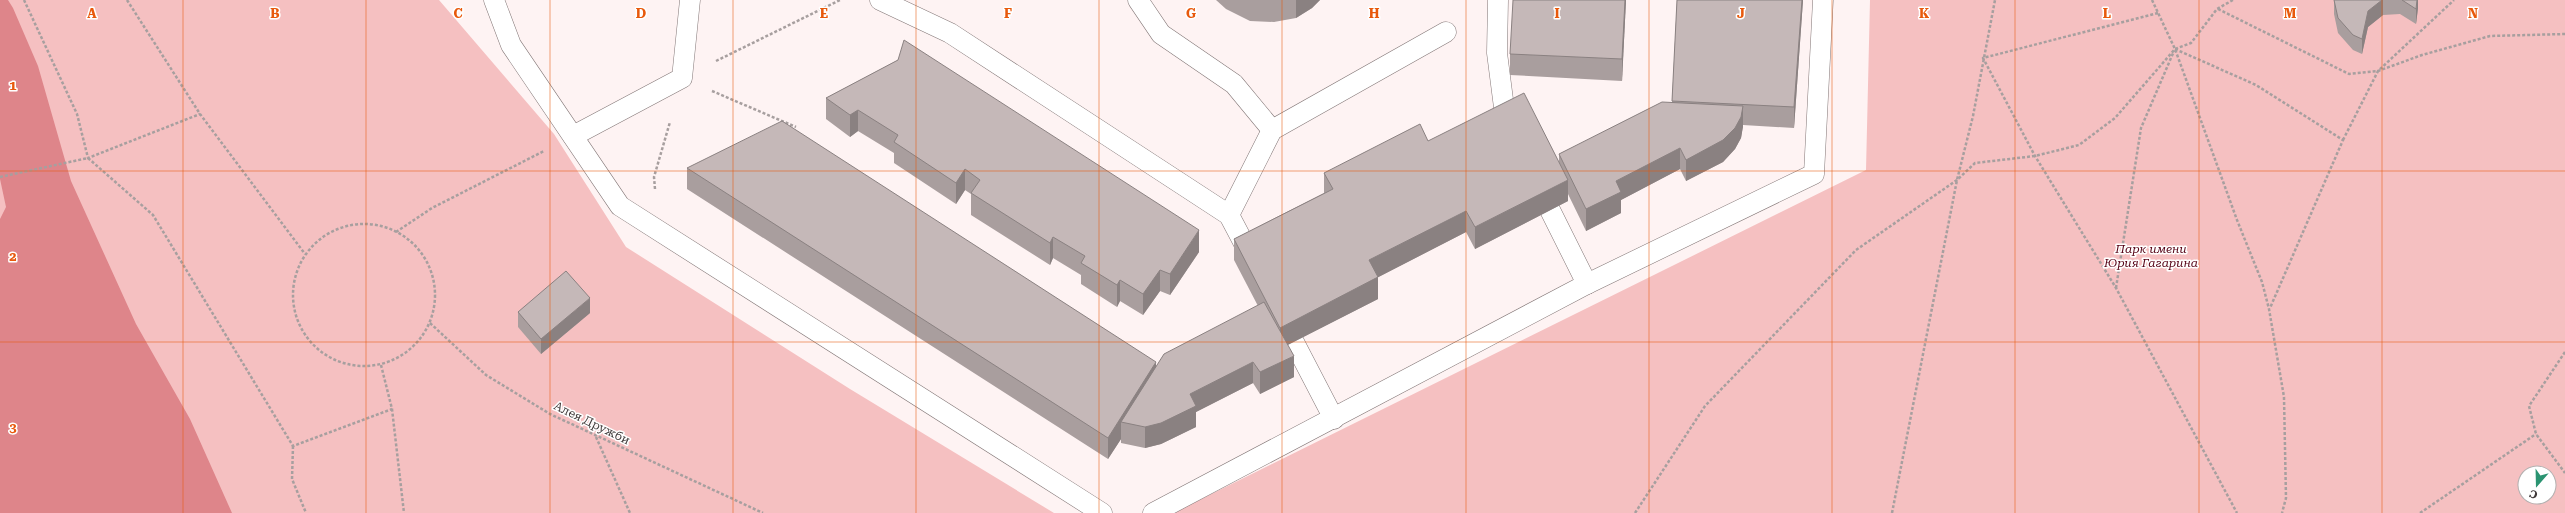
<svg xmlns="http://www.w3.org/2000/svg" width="2565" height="513" viewBox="0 0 2565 513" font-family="'Roboto Serif',serif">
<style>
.green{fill:#f5c0c1;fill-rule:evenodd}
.water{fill:#de858a}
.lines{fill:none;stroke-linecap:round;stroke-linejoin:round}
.lane-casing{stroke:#827676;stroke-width:21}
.path{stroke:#a79f9f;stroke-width:2.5;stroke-dasharray:3 2;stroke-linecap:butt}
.lane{stroke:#fff;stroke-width:20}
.wall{fill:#a99e9e}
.shaded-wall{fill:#8a8181}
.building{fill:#c5b8b8;stroke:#8a8181}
.grid{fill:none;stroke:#e8590c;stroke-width:1;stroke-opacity:0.55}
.labels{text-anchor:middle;stroke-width:3;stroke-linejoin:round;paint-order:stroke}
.park-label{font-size:12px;font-style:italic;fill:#560316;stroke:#fff}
.street-label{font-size:12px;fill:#403a3a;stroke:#fff}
.grid-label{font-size:13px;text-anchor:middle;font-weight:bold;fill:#e8590c;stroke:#fff;stroke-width:3;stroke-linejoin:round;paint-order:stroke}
</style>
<rect width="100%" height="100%" fill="#fef3f3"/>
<!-- green -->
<g class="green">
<polygon points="0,0 439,0 554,134 626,247 850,389 1054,513 0,513"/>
<path d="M1870 0H2565V513H1173L1866 170ZM2525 473H2549V497H2525Z"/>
</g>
<!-- water -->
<polygon class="water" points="0,0 8,0 13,8 38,66 71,181 136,324 190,419 232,513 0,513 0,219 6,207 0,179"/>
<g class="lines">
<!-- lane casing -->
<g class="lane-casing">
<g id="lane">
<polyline points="494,0 511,45 620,206 1102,513"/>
<polyline points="880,0 950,33 1229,215"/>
<polyline points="1138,0 1161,34 1234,84 1272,130"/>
<polyline points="1498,0 1497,53 1506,123"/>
<polyline points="573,136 682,78 690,0"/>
<polyline points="1550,210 1587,284"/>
<polyline points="1249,253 1229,215 1272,130 1446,32"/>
<polyline points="1294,342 1334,419"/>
<polyline points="1153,513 1587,284 1814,174 1823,0"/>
</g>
</g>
<!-- path -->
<g class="path">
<polyline points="24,0 77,114 88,158 200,114"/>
<polyline points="127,0 200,114 305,254"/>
<polyline points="2152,0 2175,49 2237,220 2262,282 2269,309 2284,397 2286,498 2282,513"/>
<polyline points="2218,9 2349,74 2378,71 2422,55 2490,36 2565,34"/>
<polyline points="2158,13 1983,58 2035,156 2116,288 2237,513"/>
<polyline points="2175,49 2256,85 2343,140 2270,308"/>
<polyline points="716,61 840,0"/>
<polyline points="712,91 796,127"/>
<polyline points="2343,140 2378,71 2454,0"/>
<polyline points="0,177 88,158 153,215 293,446 392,409"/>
<polyline points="655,189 654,177 670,122"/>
<circle cx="364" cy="295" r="71"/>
<polyline points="396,232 432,208 544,151"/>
<polyline points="2116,288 2141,128 2174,51"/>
<polyline points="430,323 486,375 550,414 763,513"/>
<polyline points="2565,352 2529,406 2536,434 2565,473"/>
<polyline points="381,365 392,409 404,513"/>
<polyline points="596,437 630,513"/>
<polyline points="293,446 292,479 306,513"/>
<polyline points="1635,513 1705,406 1856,250 1957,180 1975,163 2035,156 2079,145 2115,118 2175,49 2191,43 2217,9 2233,0"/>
<polyline points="1892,513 1957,180 1973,116 1995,0"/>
<polyline points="2420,513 2536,434"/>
</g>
<!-- lane -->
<use href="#lane" class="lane"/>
</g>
<!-- wall -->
<g class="wall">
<polygon points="1216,0 1320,0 1312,8 1296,18 1274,22 1250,21 1226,9"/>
<polygon points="1626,0 1622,81 1510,75 1510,54"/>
<polygon points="1677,0 1803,0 1794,128 1743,125 1741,138 1735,149 1723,162 1686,181 1680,169 1621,200 1621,213 1586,231 1568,194 1568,201 1475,249 1466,232 1378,277 1378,299 1287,345 1294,377 1260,394 1253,383 1196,412 1196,427 1161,444 1145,448 1121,443 1121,439 1108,459 687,189 687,168 1156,366 1258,306 1234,260 1234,239 1324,193 1324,173 1428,141 1559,162 1559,154 1672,102"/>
<polygon points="2334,0 2418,0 2418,8 2416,24 2400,14 2383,15 2368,27 2362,54 2353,50 2338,33 2334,14"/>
<polygon points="898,60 1199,252 1170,295 1160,291 1143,315 1120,301 1117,307 1081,284 1081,275 1053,258 1050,265 971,215 971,194 965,190 956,204 894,163 894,153 858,131 850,137 826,119 826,98"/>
<polygon points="518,312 590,313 541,354 518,327"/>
</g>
<!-- shaded-wall -->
<g class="shaded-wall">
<polygon points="1296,0 1320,0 1312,8 1296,18"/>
<polygon points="1625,0 1626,0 1622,81 1622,59"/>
<polygon points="1802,0 1803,0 1794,128 1794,107"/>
<polygon points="2382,0 2383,0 2383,15 2368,27 2362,54 2362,39 2368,11"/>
<polygon points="2417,0 2418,0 2418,8 2416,24 2416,9"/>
<polygon points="1743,106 1743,127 1741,138 1735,149 1723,162 1686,181 1686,160"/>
<polygon points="858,110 858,131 850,137 850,115"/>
<polygon points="1680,148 1680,169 1621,200 1621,213 1586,231 1586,209 1616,181"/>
<polygon points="965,169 965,190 956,204 956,183"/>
<polygon points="1568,180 1568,201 1475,249 1475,227"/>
<polygon points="1466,211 1466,232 1369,282 1369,260"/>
<polygon points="1199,230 1199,252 1170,295 1170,274"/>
<polygon points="1053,237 1053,258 1050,265 1050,243"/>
<polygon points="1160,270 1160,291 1143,315 1143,294"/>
<polygon points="1378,277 1378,299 1280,349 1280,328"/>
<polygon points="1120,280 1120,301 1117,307 1117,285"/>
<polygon points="590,298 590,313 541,354 541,339"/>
<polygon points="1294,356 1294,377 1260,394 1260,372"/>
<polygon points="1156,362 1156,383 1121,422 1121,439 1108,459 1108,438"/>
<polygon points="1253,362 1253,383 1196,412 1196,427 1161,444 1145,448 1145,427 1190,394"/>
</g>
<!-- building -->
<g class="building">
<polygon points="1513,0 1625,0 1622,59 1510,54"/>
<polygon points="1677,0 1802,0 1794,107 1672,101"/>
<polygon points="2334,0 2382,0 2368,11 2362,39 2353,35 2338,18"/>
<polygon points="2402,0 2417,0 2416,9"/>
<polygon points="904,40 1199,230 1170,274 1160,270 1143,294 1120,280 1117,285 1081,263 1085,256 1053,237 1050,243 971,193 980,180 965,169 956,183 894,142 898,135 858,110 850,115 826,98 898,60"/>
<polygon points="1524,93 1568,180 1475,227 1466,211 1369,260 1378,277 1280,328 1234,239 1333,189 1324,173 1420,124 1428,141"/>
<polygon points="1662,102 1743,106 1741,117 1735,128 1723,140 1686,160 1680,148 1616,181 1621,192 1586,209 1559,154"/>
<polygon points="782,121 1156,362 1108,438 687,168"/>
<polygon points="566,271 590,298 541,339 518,312"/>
<polygon points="1264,302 1294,356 1260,372 1253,362 1190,394 1196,406 1161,423 1145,427 1121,422 1164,354"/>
</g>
<!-- grid -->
<path class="grid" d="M183 0V513M366 0V513M550 0V513M733 0V513M916 0V513M1099 0V513M1282 0V513M1466 0V513M1649 0V513M1832 0V513M2015 0V513M2199 0V513M2382 0V513M0 171H2565M0 342H2565"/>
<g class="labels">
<!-- park labels -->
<g class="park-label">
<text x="2151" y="253">Парк имени<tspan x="2151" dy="14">Юрия Гагарина</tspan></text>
</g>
<!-- street labels -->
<g class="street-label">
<text transform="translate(592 423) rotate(26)" y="4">Алея Дружби</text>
</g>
</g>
<g class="grid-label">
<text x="92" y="18">A</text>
<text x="275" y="18">B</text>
<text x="458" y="18">C</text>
<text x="641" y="18">D</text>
<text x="824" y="18">E</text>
<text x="1008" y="18">F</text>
<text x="1191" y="18">G</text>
<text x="1374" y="18">H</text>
<text x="1557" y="18">I</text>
<text x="1741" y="18">J</text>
<text x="1924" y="18">K</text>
<text x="2107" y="18">L</text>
<text x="2290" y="18">M</text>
<text x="2473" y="18">N</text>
<text x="13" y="90">1</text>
<text x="13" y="261">2</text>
<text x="13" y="432">3</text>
</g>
<!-- north arrow -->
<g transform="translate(2537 485) rotate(200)"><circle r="19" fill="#ffffff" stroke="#b3b0b0"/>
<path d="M0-3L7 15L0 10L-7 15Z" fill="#2b9472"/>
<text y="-6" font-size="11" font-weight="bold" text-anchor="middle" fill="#403a3a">С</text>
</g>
</svg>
